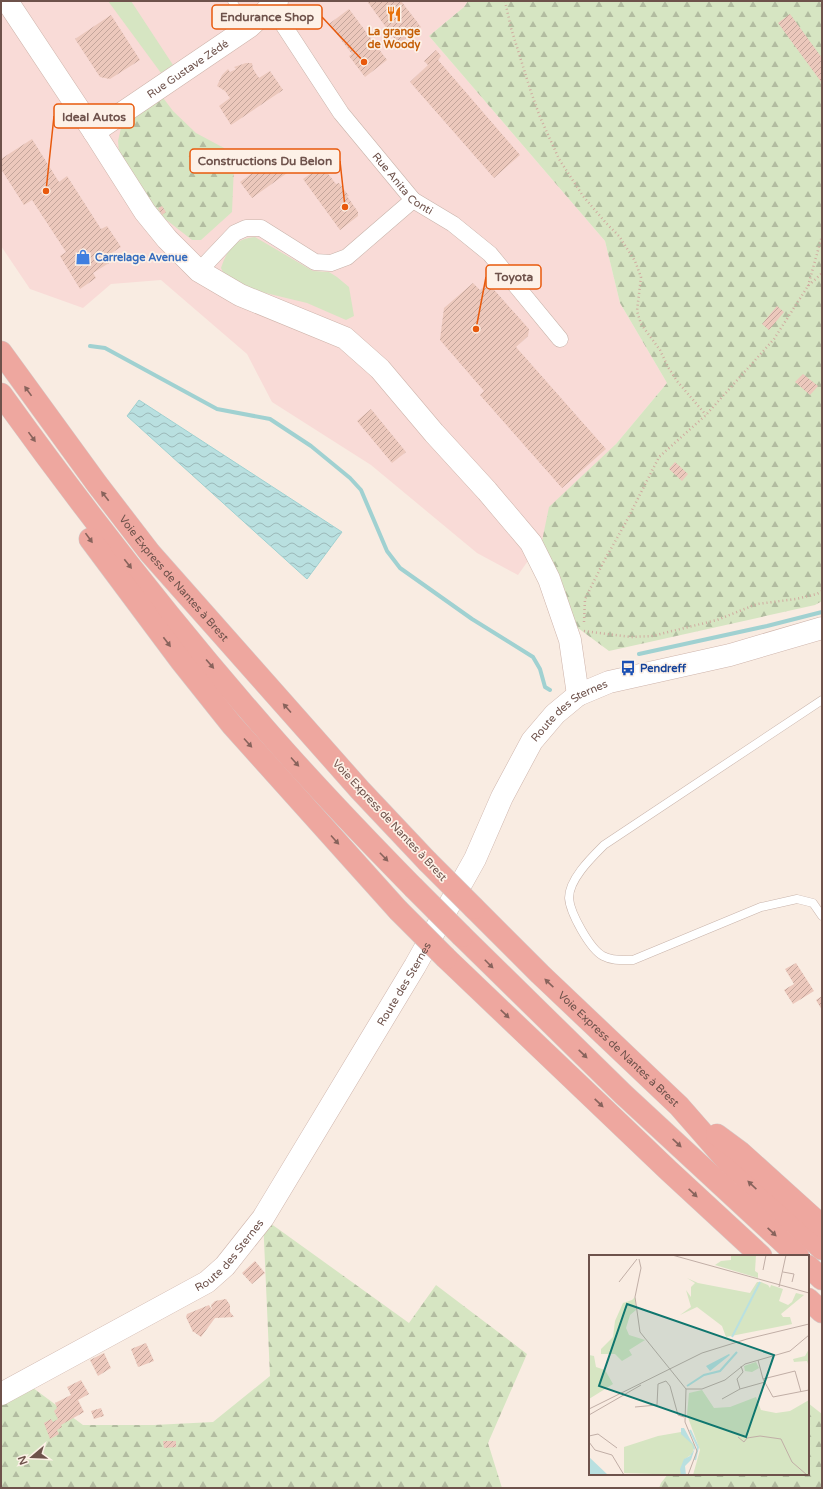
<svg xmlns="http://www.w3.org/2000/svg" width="823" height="1489" viewBox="0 0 823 1489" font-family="'Varela Round',sans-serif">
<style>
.commercial{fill:#f9dbd7}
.grass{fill:#d6e5c2}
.forest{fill:url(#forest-firs)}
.water{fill:url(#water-waves);stroke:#a0d1d1}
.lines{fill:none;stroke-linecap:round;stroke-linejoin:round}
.stream{stroke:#a0d1d1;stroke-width:4}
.building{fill:url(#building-hatch)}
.lane-casing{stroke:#c8b3aa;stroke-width:9}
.street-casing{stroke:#c8b3aa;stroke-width:17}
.secondary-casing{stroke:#ceb4ab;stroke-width:23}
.highway-casing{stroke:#d4cbc9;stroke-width:23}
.path{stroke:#d0aba0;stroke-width:2.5;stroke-dasharray:1 3;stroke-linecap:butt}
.lane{stroke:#fff;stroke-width:8}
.street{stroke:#fff;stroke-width:16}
.secondary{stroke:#fff;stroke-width:22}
.highway{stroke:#eea79f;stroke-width:22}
.highway-bridge-casing{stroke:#d4cbc9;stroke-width:23;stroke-linecap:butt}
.highway-bridge{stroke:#eea79f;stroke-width:22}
.oneway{fill:#88635c}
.labels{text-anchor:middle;stroke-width:3.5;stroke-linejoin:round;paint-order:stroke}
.food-label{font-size:11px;font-weight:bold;fill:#c56008;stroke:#fdf1e7}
.street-label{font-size:11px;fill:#6e524b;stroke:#fdf1e7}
.shop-label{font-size:11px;font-weight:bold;fill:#366cbe;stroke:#fdf1e7;text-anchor:start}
.transit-label{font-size:11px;font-weight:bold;fill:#164399;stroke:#fdf1e7;text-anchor:start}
.inset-river{fill:none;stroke:#b9e0e0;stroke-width:2}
.inset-road{fill:none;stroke:#c1aea6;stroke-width:1}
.view{fill:#0f766e;fill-opacity:0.15;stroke:#0f766e;stroke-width:2}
.inset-edge{fill:none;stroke:#6e524b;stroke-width:2}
.leader{fill:none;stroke:#e8590c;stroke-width:1.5}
.callout-dot{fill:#e8590c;stroke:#fdf1e7;stroke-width:1.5}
.callout{fill:#fdf1e7;stroke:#e8590c;stroke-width:1.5}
.callout-label{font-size:12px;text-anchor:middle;font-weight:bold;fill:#6e524b}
</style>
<defs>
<pattern id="forest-firs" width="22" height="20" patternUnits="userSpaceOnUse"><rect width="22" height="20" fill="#d6e5c2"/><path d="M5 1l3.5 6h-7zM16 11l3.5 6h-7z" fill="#b2bca0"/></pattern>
<pattern id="water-waves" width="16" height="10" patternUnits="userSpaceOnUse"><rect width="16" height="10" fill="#b9e0e0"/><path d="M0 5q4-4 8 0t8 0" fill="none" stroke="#9bb8b8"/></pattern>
<pattern id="building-hatch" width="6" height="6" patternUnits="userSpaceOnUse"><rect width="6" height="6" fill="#ecc8bc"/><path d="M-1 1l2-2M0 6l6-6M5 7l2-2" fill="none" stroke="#c3a59b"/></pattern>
</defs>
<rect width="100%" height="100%" fill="#f9ece2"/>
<!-- commercial -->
<polygon class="commercial" points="1,1 468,1 464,7 429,36 605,241 620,303 667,383 616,444 542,541 518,575 477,553 371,465 272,402 247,354 161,280 111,284 83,308 30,289 1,246"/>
<!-- grass -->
<g class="grass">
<polygon points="108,1 131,1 173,65 161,73"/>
<path d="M255 237 313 271 329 272 337 277 349 287 354 316 346 320 307 303 253 290 226 278 221 268C227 250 234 239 255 237Z"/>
</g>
<!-- forest -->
<g class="forest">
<polygon points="468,1 822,1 822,601 815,605 609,651 578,628 542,541 549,507 616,444 667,383 620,303 605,241 429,36 464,7"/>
<polygon points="161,95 173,111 196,133 224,148 234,166 232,212 201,240 192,240 155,211 120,163 118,141 121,128"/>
<polygon points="263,1218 409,1323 436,1285 527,1354 488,1443 502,1488 1,1488 1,1394 25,1382 83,1425 154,1425 213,1422 270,1376"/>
<polygon points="808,1403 822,1414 822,1488 659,1488 661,1483 668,1474 808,1474"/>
</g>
<!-- water -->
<polygon class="water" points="139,400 342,532 307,579 127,416"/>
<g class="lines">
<!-- stream -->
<g class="stream">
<polyline points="90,346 105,348 217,409 270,419 311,446 350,478 361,490 387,551 400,568 472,619 533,657 540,669 545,687 550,690"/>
<polyline points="639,654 767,626 822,612"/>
</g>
</g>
<!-- building -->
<g class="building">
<polygon points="367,1 401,1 421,27 398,44"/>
<polygon points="349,9 387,60 365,77 349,56 352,54 329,24"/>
<polygon points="790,14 822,58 822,83 778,23"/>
<polygon points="111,15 140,60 110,79 100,77 75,39"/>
<polygon points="436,50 441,56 438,60 520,155 494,178 410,82 428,65 424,61"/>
<polygon points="246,63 252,63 253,69 259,78 270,71 283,90 231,125 219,106 230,98 225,91 217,86 222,75 228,69 230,72 236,69 234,67"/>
<polygon points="32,139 59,182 67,176 101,229 107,226 121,247 105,257 109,263 93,273 96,278 80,289 60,256 66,252 32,200 24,205 1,169 1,159"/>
<polygon points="278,154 290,171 252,198 240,182"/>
<polygon points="322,166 336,184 339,183 349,196 347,196 358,212 358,216 340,230 303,179"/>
<polygon points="162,206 166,212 162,215 158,208"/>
<polygon points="473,283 480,290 488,283 529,329 528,336 516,347 606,449 562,488 480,395 484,391 440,340 444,308"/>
<polygon points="777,306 784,312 769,330 762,324"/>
<polygon points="803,374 818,386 810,395 795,382"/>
<polygon points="371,409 406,452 392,463 357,421"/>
<polygon points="675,462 688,474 682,481 669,469"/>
<polygon points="796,963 814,991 793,1004 784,990 794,984 785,969"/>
<polygon points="822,996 822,1010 816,1000"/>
<polygon points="255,1261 265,1273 252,1284 242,1273"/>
<polygon points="226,1299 230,1305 230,1312 234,1317 215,1318 201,1337 194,1332 193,1332 186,1317 187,1314 209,1305 212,1310 211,1305 215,1301"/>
<polygon points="146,1343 154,1361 138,1367 131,1349"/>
<polygon points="104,1353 111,1368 98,1376 90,1360"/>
<polygon points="81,1380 89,1394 78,1400 84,1412 61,1425 62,1427 57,1430 59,1434 50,1439 44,1423 51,1419 53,1422 58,1419 54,1411 57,1408 55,1403 71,1395 67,1387"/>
<polygon points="101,1408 104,1416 94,1419 91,1411"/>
<polygon points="163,1441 176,1441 176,1447 164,1448"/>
</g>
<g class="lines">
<!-- lane casing -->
<g class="lane-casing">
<g id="lane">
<polyline points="232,1 249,27"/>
<path d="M822 700 604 845C592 857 569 879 569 898 570 913 590 949 603 956 612 961 623 960 633 960L761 907 797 899 813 903 822 916"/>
</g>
</g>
<!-- street casing -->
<g class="street-casing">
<g id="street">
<path id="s1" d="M271 6 341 113 413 200 453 224 490 254 560 339"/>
<polyline points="199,271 235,233 246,228 261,228 315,262 331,263 347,257 413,200"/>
</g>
</g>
<!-- secondary casing -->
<g class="secondary-casing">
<g id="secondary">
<polyline points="7,1 94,132 145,212 167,239 199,271 240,295 345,338 380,369 434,433 487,491 531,543 549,579 570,640 578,695"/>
<path id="s2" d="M94 132 249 27 277 1"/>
<path id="s3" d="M1 1394 207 1282 225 1266 263 1218 415 966 475 859 502 797 532 741 555 714 578 695 609 682 730 655 822 628"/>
</g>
</g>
<!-- highway casing -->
<g class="highway-casing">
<g id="highway">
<path id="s4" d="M1 352 97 484 150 553 360 790 427 861"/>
<path d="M1 394C85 511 172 623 267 731 314 785 363 836 413 887"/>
<polyline points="90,539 181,661 232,725 398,910"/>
<path id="s5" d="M474 908 540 974 679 1106 728 1162 822 1249"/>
<polyline points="462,936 623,1094 798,1256"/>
<polyline points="446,958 668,1170 761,1256"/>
<polyline points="717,1135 740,1152 822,1226"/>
<polyline points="808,1266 822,1279"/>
<polyline points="808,1299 822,1312"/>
</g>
</g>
<!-- path -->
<g class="path">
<polyline points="505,1 511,28 531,92 540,117 559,159 583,196 606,223 619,236 635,261 641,277 637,311 641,324 660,350 668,367 677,381 706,415"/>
<polyline points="808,286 822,236"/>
<polyline points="584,622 585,599 604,561 625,524 659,457 706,415 774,339 808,286 822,273"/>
<polyline points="584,631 631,637 652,636 717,620 757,604 796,599 817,594 822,591"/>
</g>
<!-- lane -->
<use href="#lane" class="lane"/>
<!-- street -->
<use href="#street" class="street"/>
<!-- secondary -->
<use href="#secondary" class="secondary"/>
<!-- highway -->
<use href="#highway" class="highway"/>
<!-- highway-bridge casing -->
<g class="highway-bridge-casing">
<g id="highway-bridge">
<polyline points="427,861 474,908"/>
<polyline points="413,887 462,936"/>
<polyline points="398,910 446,958"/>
</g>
</g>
<!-- highway-bridge -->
<use href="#highway-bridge" class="highway-bridge"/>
</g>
<!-- one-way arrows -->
<defs><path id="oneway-solid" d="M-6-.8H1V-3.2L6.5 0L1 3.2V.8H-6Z"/></defs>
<g class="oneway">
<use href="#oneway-solid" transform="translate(28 391) rotate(-126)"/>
<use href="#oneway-solid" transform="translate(32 437) rotate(54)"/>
<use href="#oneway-solid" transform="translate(105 496) rotate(-128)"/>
<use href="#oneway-solid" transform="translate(89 538) rotate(54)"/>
<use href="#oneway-solid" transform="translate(128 564) rotate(52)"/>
<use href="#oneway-solid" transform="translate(167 642) rotate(53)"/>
<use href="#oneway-solid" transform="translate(210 664) rotate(49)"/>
<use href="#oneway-solid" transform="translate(287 708) rotate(-132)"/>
<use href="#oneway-solid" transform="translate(248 743) rotate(48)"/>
<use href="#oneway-solid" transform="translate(295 762) rotate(48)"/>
<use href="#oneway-solid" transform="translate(335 840) rotate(48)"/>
<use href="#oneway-solid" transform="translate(384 857) rotate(46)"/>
<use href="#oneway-solid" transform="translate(489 964) rotate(45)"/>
<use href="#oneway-solid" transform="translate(549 983) rotate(-137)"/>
<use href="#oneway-solid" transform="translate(505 1014) rotate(44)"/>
<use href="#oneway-solid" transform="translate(583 1054) rotate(44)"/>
<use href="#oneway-solid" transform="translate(599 1103) rotate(44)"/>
<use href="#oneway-solid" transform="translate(677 1143) rotate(43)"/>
<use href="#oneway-solid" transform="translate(752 1185) rotate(-137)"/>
<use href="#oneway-solid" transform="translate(693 1193) rotate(43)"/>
<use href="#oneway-solid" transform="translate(772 1232) rotate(43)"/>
</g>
<!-- icons -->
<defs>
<g id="restaurant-bare" transform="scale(1.2)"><path d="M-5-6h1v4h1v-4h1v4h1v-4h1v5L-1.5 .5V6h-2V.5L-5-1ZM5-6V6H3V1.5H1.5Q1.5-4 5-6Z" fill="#e8710a" stroke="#fdf1e7" stroke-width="2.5" paint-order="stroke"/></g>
<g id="shop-bare" transform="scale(1.2)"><path d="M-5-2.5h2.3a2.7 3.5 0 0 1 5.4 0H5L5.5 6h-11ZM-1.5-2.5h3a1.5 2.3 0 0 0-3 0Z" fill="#3f7fe0" stroke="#fdf1e7" stroke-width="2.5" paint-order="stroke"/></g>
<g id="bus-bare" transform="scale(1.2)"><path d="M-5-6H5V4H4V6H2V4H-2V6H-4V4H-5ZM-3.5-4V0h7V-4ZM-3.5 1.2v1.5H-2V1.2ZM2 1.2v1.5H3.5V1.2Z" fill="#1a4fb4" stroke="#fdf1e7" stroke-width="2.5" paint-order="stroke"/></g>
</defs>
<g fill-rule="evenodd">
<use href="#restaurant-bare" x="394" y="14"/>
<use href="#shop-bare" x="83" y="257"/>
<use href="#bus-bare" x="628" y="668"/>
</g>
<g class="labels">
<!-- food labels -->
<g class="food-label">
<text x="394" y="35">La grange<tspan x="394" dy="13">de Woody</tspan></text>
</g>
<!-- street labels -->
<g class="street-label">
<text dy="4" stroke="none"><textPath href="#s2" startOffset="113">Rue Gustave Zédé</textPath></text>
<text dy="4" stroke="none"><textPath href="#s1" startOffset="222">Rue Anita Conti</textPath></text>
<text dy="4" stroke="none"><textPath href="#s4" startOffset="285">Voie Express de Nantes à Brest</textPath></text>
<text dy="4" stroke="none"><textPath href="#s3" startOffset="917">Route des Sternes</textPath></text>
<text transform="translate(390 820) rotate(47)" y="4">Voie Express de Nantes à Brest</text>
<text dy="4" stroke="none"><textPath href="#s3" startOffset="593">Route des Sternes</textPath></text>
<text dy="4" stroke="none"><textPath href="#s5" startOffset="202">Voie Express de Nantes à Brest</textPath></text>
<text dy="4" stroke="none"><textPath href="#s3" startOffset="269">Route des Sternes</textPath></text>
</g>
<!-- shop labels -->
<g class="shop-label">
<text x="95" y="261">Carrelage Avenue</text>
</g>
<!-- transit labels -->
<g class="transit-label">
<text x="640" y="672">Pendreff</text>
</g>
</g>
<!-- overview -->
<g transform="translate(589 1255)">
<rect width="220" height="220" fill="#f9ece2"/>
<path d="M142 0H167L166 16 169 18V23L126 10 132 6 142 5ZM98 23 109 28 161 38 168 27H172L179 30 181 33 182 30 194 34 190 46 199 50 203 47 207 38 215 40 192 59 194 62H201L203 69 137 82 133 71 108 52 91 60 102 52 97 35 102 42V32L106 28ZM46 42 47 55 41 60 37 73 40 80 56 85 40 95 43 100 33 106 26 99H12V94L24 82 26 66 34 48 43 45ZM220 94V112L218 106 205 107 204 104 216 101ZM0 100 5 101 7 112 16 115 24 129 0 144ZM167 107 170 113 163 117 156 116 155 111ZM113 135 125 153 141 152 167 142 172 155 187 158 201 156 220 145V220H104L111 195 98 160 100 138Z" fill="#d6e5c2"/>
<path d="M92 177 106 190 103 199 96 204 93 220 35 218V192L69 181Z" fill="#d6e5c2"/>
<path d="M140 99 141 100 121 116 117 111ZM92 173H95L106 193 102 205 96 211 97 220H92L91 214 95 204 101 201 105 195 103 189 92 179ZM0 202 19 220H0Z" fill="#b9e0e0"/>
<path class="inset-river" d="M143 82 171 27M98 131 115 120 131 116 148 97M101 175 109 192 106 205"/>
<path class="inset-road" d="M83 0 220 38M50 4 52 13 46 42 51 77 97 134 96 167 108 196 99 220M174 15 177 0M194 17 205 19 203 27M30 27 48 4M190 32 197 0M169 105 174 124 184 142 220 135M174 124 206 116 212 137M97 134H113L136 125 156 109 201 96 220 80M151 134 148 124 154 117 152 111M133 144 151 134 176 127M46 152 68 150 69 129 77 126 81 131 89 160 95 162M0 154 113 98 158 84 220 69M0 160 52 130M0 181 9 179 28 193M149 182 155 187 158 183 171 181 192 184 203 207 218 220M0 187 6 195 23 200 35 220"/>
<path class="view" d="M38 49 185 100 157 182 10 131Z"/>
<rect width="220" height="220" class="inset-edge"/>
</g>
<!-- callouts -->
<path class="leader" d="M364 62L322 17M46 191L54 116M345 207L340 161M476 329L486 277"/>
<g class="callout-dot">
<circle cx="364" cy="62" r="4"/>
<circle cx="46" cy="191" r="4"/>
<circle cx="345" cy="207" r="4"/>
<circle cx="476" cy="329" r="4"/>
</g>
<g class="callout">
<rect x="212" y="5" width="110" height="24" rx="4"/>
<rect x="54" y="104" width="80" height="24" rx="4"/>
<rect x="190" y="149" width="150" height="24" rx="4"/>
<rect x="486" y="265" width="55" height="24" rx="4"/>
</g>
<g class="callout-label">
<text x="267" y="21">Endurance Shop</text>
<text x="94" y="121">Ideal Autos</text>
<text x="265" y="165">Constructions Du Belon</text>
<text x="514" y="281">Toyota</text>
</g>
<!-- border -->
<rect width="823" height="1489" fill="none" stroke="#6e524b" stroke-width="4"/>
<!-- north arrow -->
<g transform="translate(32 1457) rotate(251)" stroke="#fdf1e7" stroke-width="3" paint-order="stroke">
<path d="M0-3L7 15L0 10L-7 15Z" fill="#6e524b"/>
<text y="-6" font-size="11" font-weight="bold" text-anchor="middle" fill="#6e524b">N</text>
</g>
</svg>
